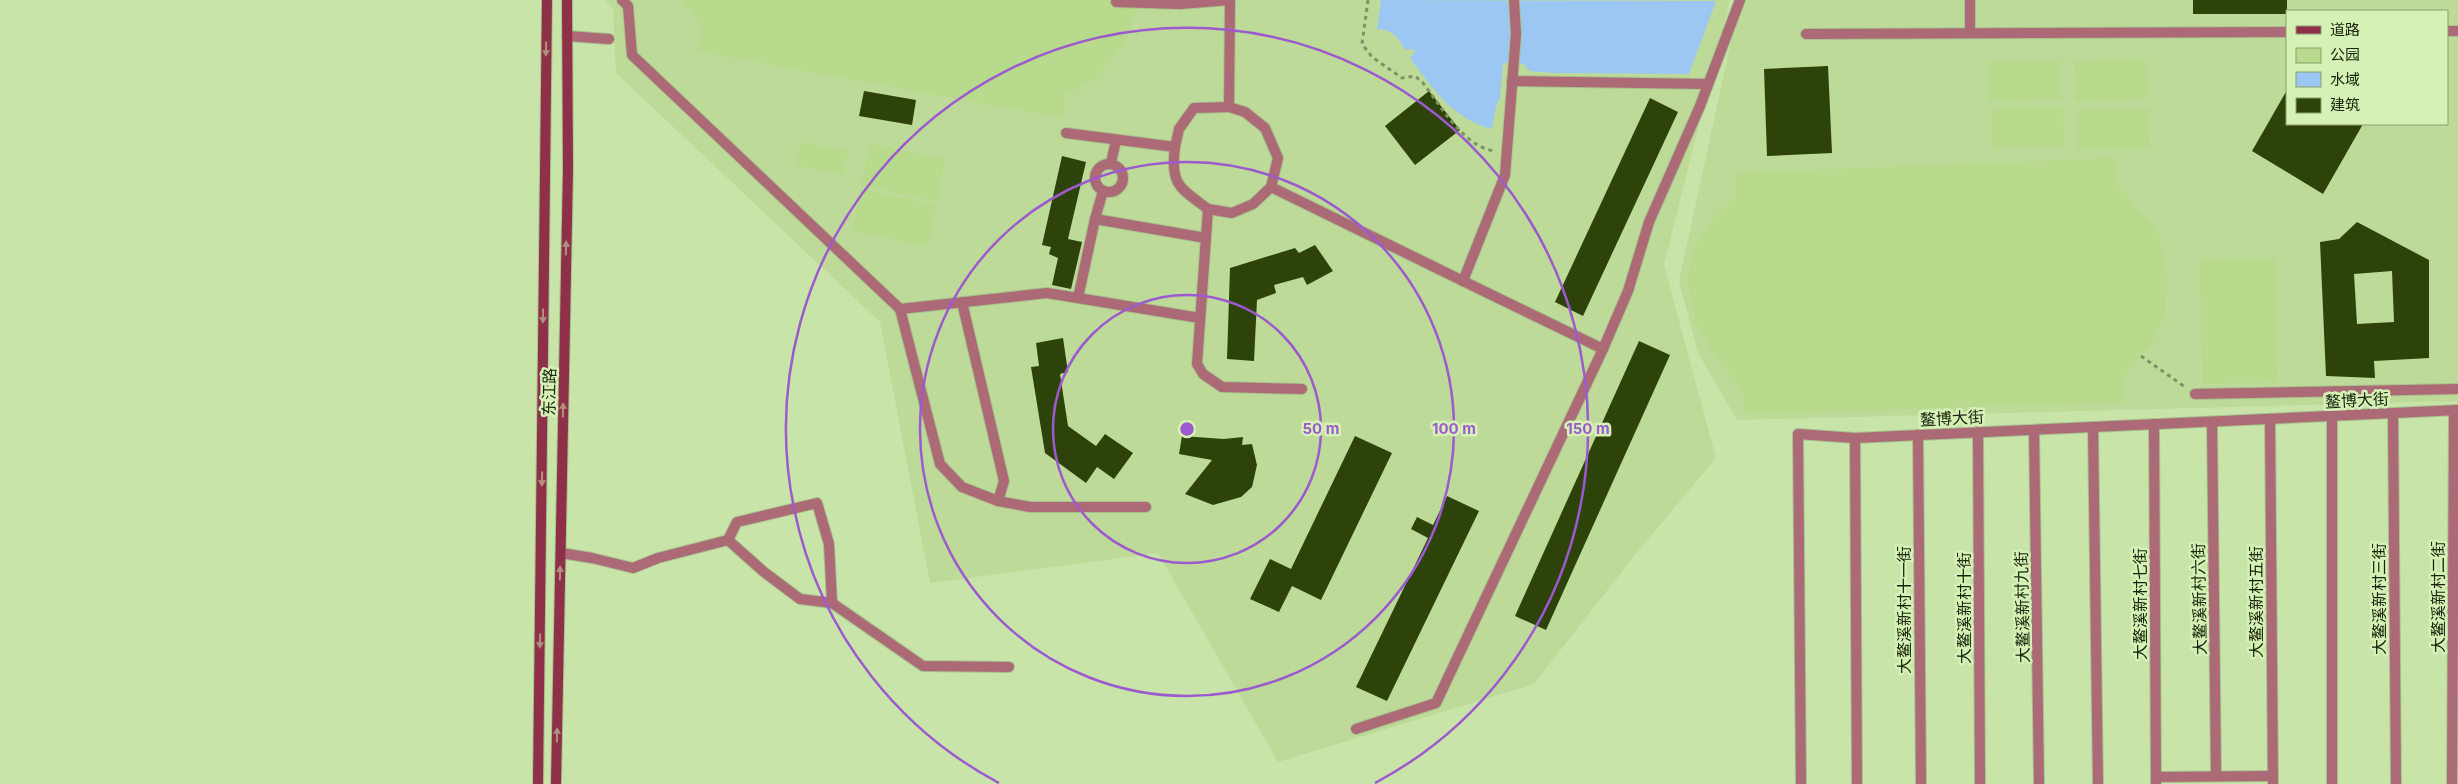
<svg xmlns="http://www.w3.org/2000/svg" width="2458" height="784" viewBox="0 0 2458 784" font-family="Inter,'Noto Sans SC',sans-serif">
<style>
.built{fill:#bdda99;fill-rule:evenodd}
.green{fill:#b7da8c}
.water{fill:#9bc7f2}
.building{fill:#2e430a;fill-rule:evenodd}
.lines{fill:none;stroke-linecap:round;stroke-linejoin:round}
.lane-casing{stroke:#a8c18d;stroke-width:12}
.street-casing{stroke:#a8c18d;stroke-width:12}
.secondary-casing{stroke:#a8c18d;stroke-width:12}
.path{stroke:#7e9267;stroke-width:3;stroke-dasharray:4 4;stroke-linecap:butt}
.lane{stroke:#ab6a76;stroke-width:10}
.street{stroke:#ab6a76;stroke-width:10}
.secondary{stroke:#8e3048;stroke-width:10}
.oneway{fill:#b2907e}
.ring{fill:none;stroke:#9d5acf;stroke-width:2.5}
.labels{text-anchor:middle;stroke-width:5;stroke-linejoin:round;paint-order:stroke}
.street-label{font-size:16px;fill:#19230c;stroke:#d5f1b5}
.centre{fill:#9d5acf;stroke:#d5f1b5;stroke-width:2.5}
.ring-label{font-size:15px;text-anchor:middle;font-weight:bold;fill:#9d5acf;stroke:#d5f1b5;stroke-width:5;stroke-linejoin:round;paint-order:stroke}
</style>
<rect width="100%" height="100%" fill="#c8e4a9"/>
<!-- built -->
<g class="built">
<polygon points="605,0 1730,0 1664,265 1716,458 1630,561 1534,684 1278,762 1158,553 930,583 880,322 616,73 613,9"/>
<path d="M1740 0H2458V401L1737 420 1698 353 1679 281ZM2287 11H2447V124H2287Z"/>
</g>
<!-- green -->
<g class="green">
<polygon points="682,0 1140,0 1126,41 1096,78 1066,95 1062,118 697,51 703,28"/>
<polygon points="2146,59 2147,99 2075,101 2074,61"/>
<polygon points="2060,60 2061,99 1989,101 1988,62"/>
<polygon points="2063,106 2064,146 1992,148 1991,108"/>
<polygon points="2149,108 2150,148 2078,150 2077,110"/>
<polygon points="800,142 848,151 843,174 796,165"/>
<polygon points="870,144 945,159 937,201 861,185"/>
<polygon points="2115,158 2117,184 2136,208 2157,229 2167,273 2166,312 2151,345 2125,374 2124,402 1744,414 1743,390 1714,355 1696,322 1687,280 1694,248 1716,215 1735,198 1736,173"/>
<polygon points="861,189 936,205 928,246 852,231"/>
<polygon points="2276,259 2278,382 2202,384 2200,260"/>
</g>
<!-- water -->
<path class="water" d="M1381 0 1716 1 1689 74 1554 73 1530 71 1523 64 1503 63 1500 98 1496 106 1492 129C1453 119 1433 89 1410 58L1416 50 1404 49C1398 36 1392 30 1377 29Z"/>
<!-- building -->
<g class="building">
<rect x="2193" y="0" width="94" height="14"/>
<polygon points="1828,66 1832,153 1767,156 1764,69"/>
<polygon points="2287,90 2287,124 2363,124 2323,194 2252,151"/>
<polygon points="864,91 916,100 912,125 859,116"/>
<polygon points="1429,91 1460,130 1415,165 1385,126"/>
<polygon points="1650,98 1678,112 1583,316 1555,302"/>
<polygon points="1062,156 1086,162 1068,239 1082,242 1071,289 1052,285 1058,258 1049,254 1051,247 1042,245"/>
<path d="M2357 222 2429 260V358L2374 361 2375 378 2326 376 2320 242 2339 239ZM2392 271 2394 322 2357 324 2354 274Z"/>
<polygon points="1315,245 1333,271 1307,285 1303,277 1274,285 1276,293 1257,300 1254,361 1227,359 1230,268 1295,248 1299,253"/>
<polygon points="1063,338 1068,372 1060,374 1068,426 1096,446 1105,434 1133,453 1114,479 1097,467 1086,483 1045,453 1031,367 1039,366 1036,343"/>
<polygon points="1639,341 1670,355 1546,630 1515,616"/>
<polygon points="1182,436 1224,439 1243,437 1242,445 1252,444 1257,465 1252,487 1241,497 1213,505 1185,494 1212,460 1179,454"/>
<polygon points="1355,436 1392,453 1321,600 1292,586 1279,612 1250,599 1270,559 1291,569"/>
<polygon points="1447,496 1479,511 1387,701 1356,687 1428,538 1411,529 1417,517 1433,525"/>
</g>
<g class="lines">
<!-- lane casing -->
<g class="lane-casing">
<g id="lane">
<polyline points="622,0 628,6 632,55 900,309 940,464 962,487 998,501 1004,481 962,302"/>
<polyline points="1230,0 1229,107 1245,112 1265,128 1278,158 1271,187 1463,281 1505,175 1516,34 1514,0"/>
<polyline points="1970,0 1970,33"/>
<polyline points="1116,2 1180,4 1230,0"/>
<polyline points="2447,31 2458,31"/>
<polyline points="1806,34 2287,32"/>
<polyline points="567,36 609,39"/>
<polyline points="1512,81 1708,84"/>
<polyline points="1066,133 1175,147 1179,129 1194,108 1229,107"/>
<path d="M1175 147C1170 185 1180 188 1208 209"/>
<polyline points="1111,163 1116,140"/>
<circle cx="1109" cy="178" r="14"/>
<polyline points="1271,187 1253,204 1232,213 1208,209 1197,364 1203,374 1222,387 1302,389"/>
<polyline points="1095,219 1103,191"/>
<polyline points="1078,298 1095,219 1206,238"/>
<polyline points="900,309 1047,293 1200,318"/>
<polyline points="1603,349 1628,291 1649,222 1700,106 1740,0"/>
<polyline points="2195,394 2458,389"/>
<polyline points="998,501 1030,507 1146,507"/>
<polyline points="728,540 764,572 800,599 832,603"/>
<polyline points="561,553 592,558 633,568 658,558 728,540 737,522 817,503 829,544 832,603 923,666 1009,667"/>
<polyline points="1356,729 1436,703 1603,349 1463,281"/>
</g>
</g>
<!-- street casing -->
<g class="street-casing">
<g id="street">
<polyline points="2393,413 2396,784"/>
<polyline points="2270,419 2273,784"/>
<polyline points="2212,422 2216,776"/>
<polyline points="2154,424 2156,784"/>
<polyline points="2093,427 2098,784"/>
<polyline points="2034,430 2039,784"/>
<polyline points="1978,432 1980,784"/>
<polyline points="1918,435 1921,784"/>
<polyline points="1855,438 1857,784"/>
<polyline points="2156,777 2273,776"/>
<polyline points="1801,784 1798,434 1855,438 2458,410"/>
<polyline points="2332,784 2332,416"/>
<polyline points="2452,784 2454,411"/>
</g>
</g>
<!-- secondary casing -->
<g class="secondary-casing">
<g id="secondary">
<polyline points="538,784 547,0"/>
<polyline points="556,784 568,169 567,0"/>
</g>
</g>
<!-- path -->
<g class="path">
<path d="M1368 0 1362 44 1372 57 1402 78 1415 76 1423 83C1441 106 1463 146 1494 151"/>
<polyline points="2141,356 2185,387"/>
</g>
<!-- lane -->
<use href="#lane" class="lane"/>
<!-- street -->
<use href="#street" class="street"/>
<!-- secondary -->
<use href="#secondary" class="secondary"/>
</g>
<!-- one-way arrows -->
<defs><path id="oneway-solid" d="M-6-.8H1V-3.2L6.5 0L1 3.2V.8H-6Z" transform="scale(1.25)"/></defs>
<g class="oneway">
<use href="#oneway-solid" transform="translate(546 49) rotate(91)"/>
<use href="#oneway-solid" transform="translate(566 248) rotate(-89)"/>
<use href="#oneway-solid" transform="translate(543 316) rotate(91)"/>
<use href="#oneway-solid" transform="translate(563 410) rotate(-89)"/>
<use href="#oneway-solid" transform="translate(542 479) rotate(91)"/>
<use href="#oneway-solid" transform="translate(560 573) rotate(-89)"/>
<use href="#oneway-solid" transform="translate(540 641) rotate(91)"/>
<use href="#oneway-solid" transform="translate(557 735) rotate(-89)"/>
</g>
<!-- distance rings -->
<g class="ring">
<circle cx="1187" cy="429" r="134"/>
<circle cx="1187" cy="429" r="267"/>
<path d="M999 783A401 401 0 1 1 1375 783"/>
</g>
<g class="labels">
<!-- street labels -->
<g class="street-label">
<text transform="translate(549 392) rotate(-89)" y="6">东江路</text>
<text transform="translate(2357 400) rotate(-3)" y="6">鳌博大街</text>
<text transform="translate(1952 418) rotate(-3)" y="6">鳌博大街</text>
<text transform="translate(2438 597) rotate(-90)" y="6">大鳌溪新村二街</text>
<text transform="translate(2199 599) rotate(-91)" y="6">大鳌溪新村六街</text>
<text transform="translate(2379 599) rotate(-90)" y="6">大鳌溪新村三街</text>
<text transform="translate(2256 602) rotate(-90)" y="6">大鳌溪新村五街</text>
<text transform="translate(2140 604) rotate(-90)" y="6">大鳌溪新村七街</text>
<text transform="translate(2022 607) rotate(-91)" y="6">大鳌溪新村九街</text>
<text transform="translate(1964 608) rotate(-90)" y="6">大鳌溪新村十街</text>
<text transform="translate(1904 610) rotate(-90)" y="6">大鳌溪新村十一街</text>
</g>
</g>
<circle cx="1187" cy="429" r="8" class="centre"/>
<g class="ring-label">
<text x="1321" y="434">50 m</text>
<text x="1454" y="434">100 m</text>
<text x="1588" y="434">150 m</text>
</g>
<!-- legend -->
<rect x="2286" y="10" width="162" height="115" fill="#d5f1b5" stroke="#8a9f71"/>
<rect x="2296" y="26" width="25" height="8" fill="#8e3048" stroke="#8a9f71"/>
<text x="2330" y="35" font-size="15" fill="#19230c">道路</text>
<rect x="2296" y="48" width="25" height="15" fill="#b7da8c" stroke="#8a9f71"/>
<text x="2330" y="60" font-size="15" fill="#19230c">公园</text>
<rect x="2296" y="72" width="25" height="15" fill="#9bc7f2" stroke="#8a9f71"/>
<text x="2330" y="85" font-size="15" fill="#19230c">水域</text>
<rect x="2296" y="98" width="25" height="15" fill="#2e430a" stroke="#8a9f71"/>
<text x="2330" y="110" font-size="15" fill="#19230c">建筑</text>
</svg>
